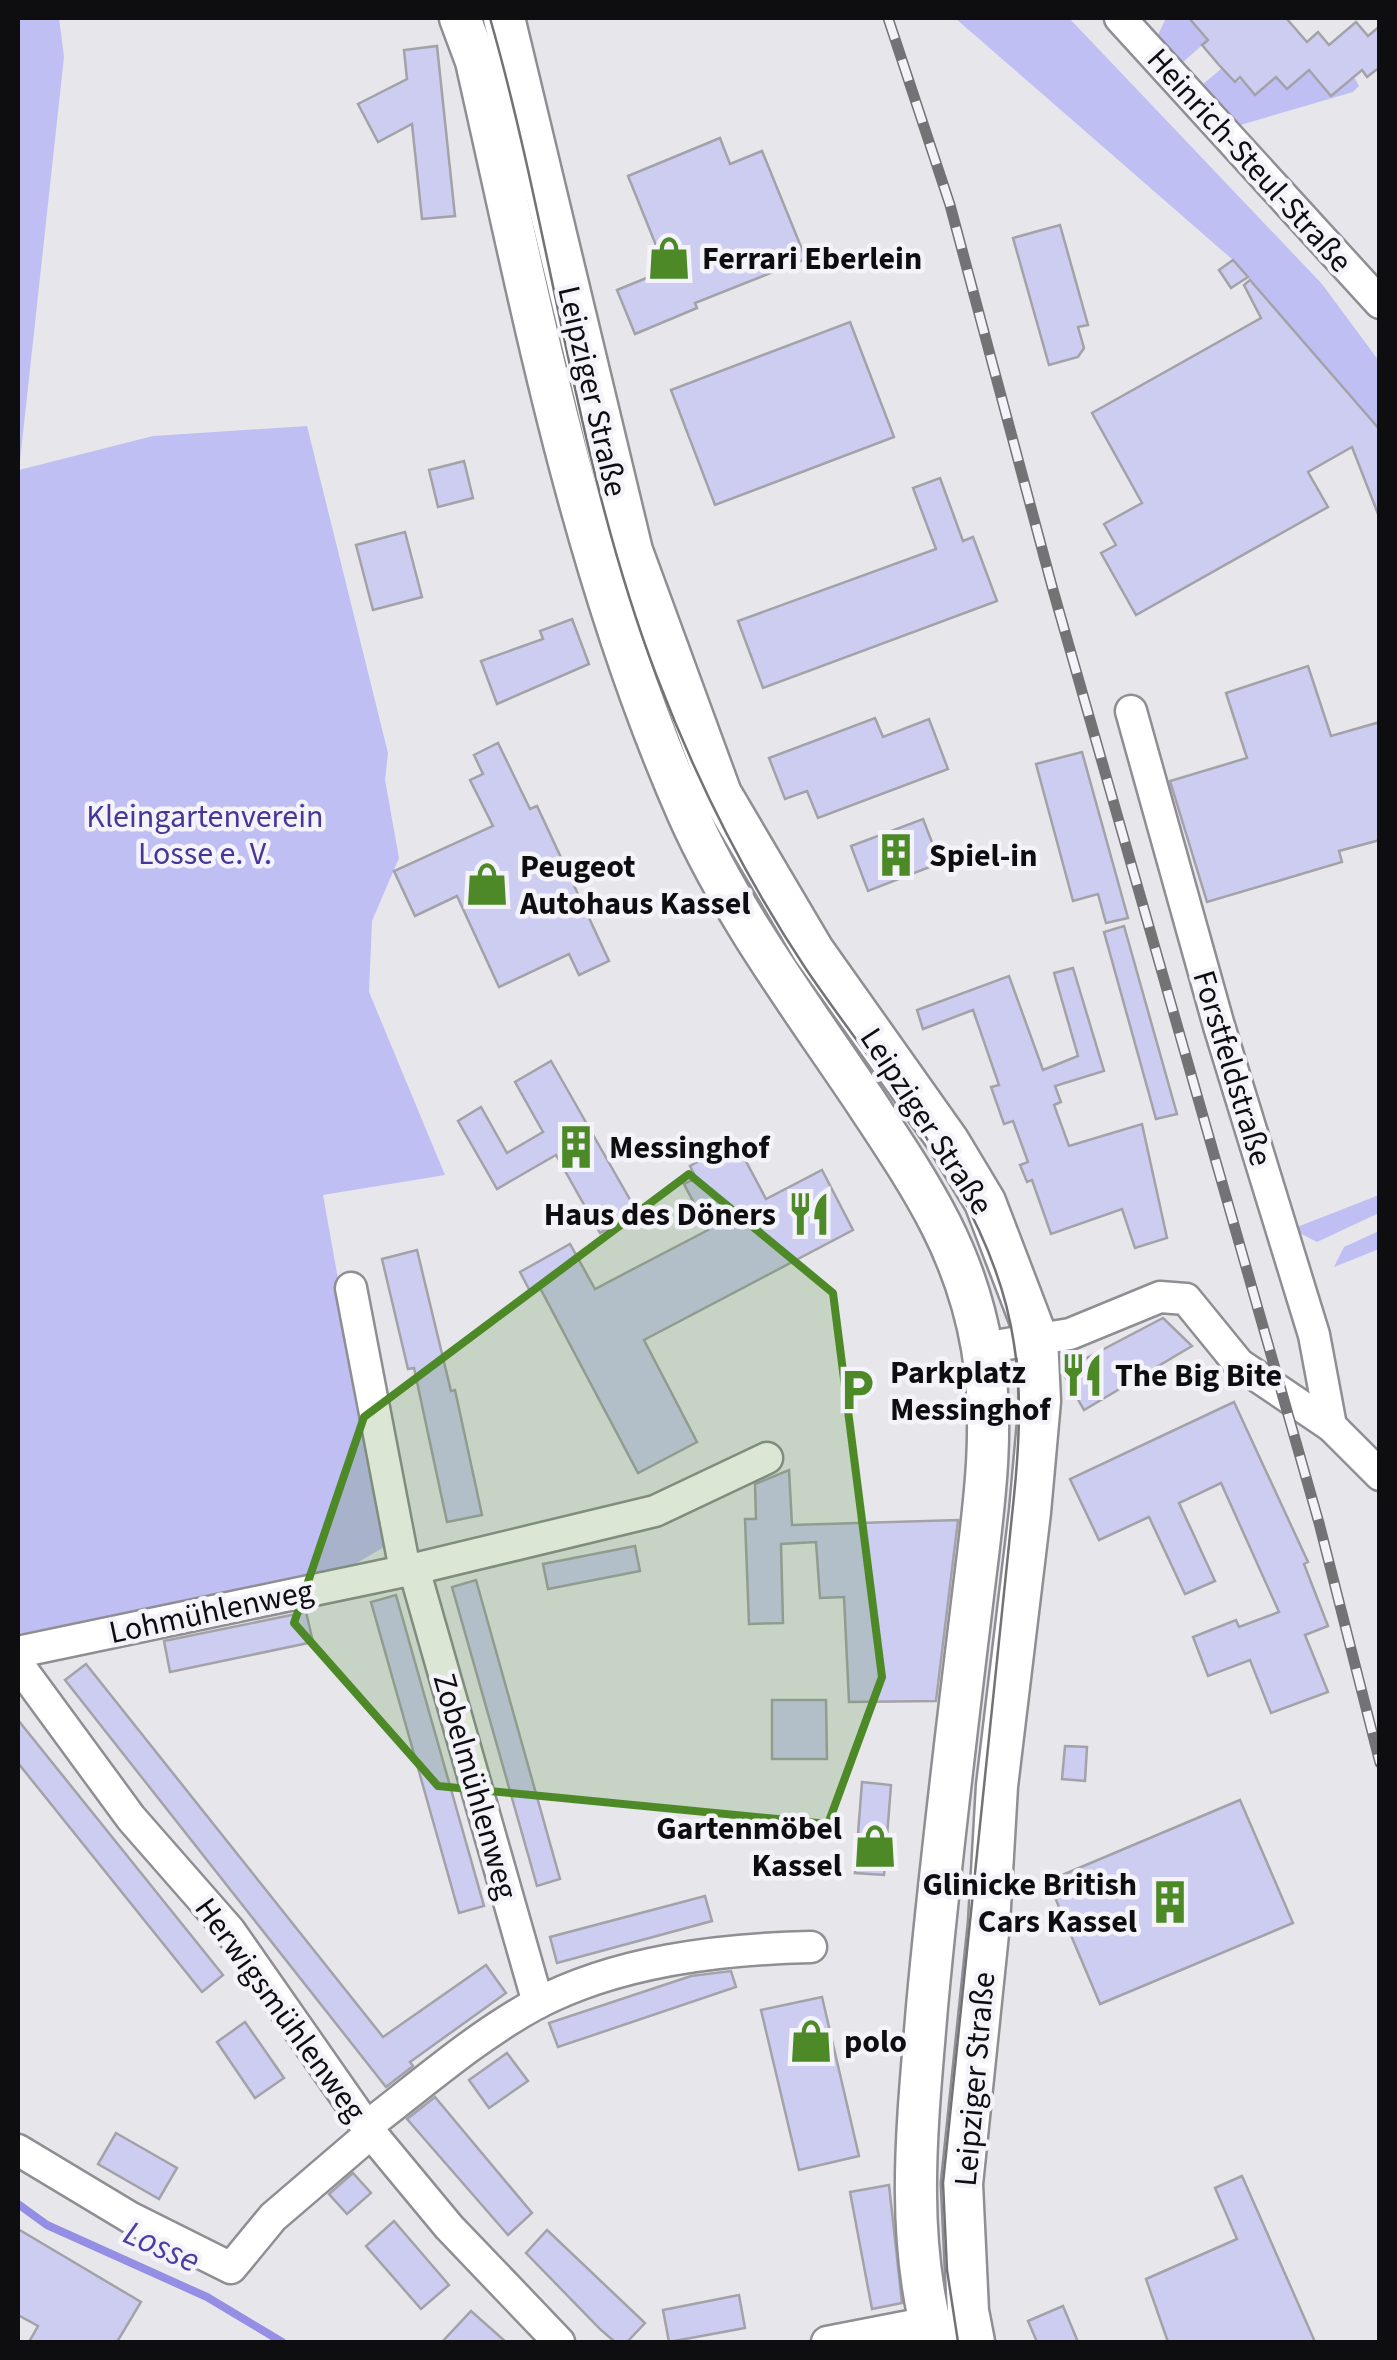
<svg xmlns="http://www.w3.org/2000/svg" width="1397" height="2360" viewBox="0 0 1397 2360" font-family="'Source Sans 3',sans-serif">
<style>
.green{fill:#c0bff4}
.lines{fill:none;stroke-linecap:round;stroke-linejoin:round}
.stream{stroke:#948ee4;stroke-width:8}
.building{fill:#cdcdf1;stroke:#a2a2a8;stroke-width:2.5}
.minor-casing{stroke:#8e8e93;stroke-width:35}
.major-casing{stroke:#8e8e93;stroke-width:45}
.minor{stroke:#fff;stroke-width:30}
.major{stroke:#fff;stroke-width:40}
.tram{stroke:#737376;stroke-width:2.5}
.rail-casing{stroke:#737376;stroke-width:11}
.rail{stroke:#f3f3f9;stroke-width:8;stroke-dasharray:22;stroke-linecap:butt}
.marked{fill:#4d8927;fill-opacity:0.2;stroke:#4d8927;stroke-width:8;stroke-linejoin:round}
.labels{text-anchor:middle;stroke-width:9;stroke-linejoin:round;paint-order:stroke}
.street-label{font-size:32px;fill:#0e0e10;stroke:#f3f3f9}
.poi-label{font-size:32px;font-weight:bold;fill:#0e0e10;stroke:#f3f3f9;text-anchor:start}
.park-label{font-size:32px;fill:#473598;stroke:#f3f3f9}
.water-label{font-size:35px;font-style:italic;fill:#4e3da1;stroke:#f3f3f9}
</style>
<rect width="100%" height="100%" fill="#e6e6eb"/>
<!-- green -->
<g class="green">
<polygon points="18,18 59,18 64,57 19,470 153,436 307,426 388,753 385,780 399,858 372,921 369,992 445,1175 323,1195 386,1546 348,1568 18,1634"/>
<polygon points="955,18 1069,18 1322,284 1379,361 1379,430 1233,260"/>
<polygon points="1166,18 1200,18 1194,23 1208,40 1182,63 1158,35"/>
<polygon points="1222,68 1234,82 1272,72 1287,89 1306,68 1331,96 1354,77 1359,86 1353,92 1237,126 1202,85"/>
<polygon points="1379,1195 1379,1213 1317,1242 1292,1229"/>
<polygon points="1379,1231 1379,1249 1334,1267 1344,1247"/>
</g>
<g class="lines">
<!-- stream -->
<polyline class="stream" points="18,2204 47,2225 207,2297 282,2342"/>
</g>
<!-- building -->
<g class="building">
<polygon points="1189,18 1286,18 1307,42 1318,32 1329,45 1356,22 1368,36 1380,26 1380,67 1367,77 1362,70 1331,96 1309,70 1287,89 1276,77 1255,95 1240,77 1235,82 1219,65 1202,45 1208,40"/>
<polygon points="437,46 455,216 422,219 412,124 378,142 358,104 407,79 404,50"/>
<polygon points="720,138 730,164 762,151 806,259 695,303 697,308 635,334 617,290 666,270 628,176"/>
<polygon points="1060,225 1088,325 1078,327 1084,348 1078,357 1049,365 1013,238"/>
<polygon points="1233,260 1248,277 1231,288 1219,270"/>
<polygon points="1250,280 1380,430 1380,519 1352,447 1308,472 1328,507 1136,615 1101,553 1116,545 1104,524 1142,503 1092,413 1261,318 1244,285"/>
<polygon points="850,322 894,437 715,505 671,390"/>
<polygon points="464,461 473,498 438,507 429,470"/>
<polygon points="940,478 963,541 973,537 997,601 763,688 738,621 936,549 913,488"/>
<polygon points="405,532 422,597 373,610 356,545"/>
<polygon points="572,619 589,664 497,704 481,661 543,639 540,631"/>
<polygon points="1308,666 1331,736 1380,722 1380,840 1339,851 1342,862 1207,902 1170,781 1247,758 1226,693"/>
<polygon points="875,718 883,737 929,719 948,769 818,818 807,791 785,799 769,758"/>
<polygon points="498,743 530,809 537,806 609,961 579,975 569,954 499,987 457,896 415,916 394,871 493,826 470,780 483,774 474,755"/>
<polygon points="1082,752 1128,918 1106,923 1098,894 1073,901 1036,764"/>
<polygon points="923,819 940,863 868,891 851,846"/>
<polygon points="1124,926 1177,1114 1156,1119 1104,932"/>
<polygon points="1073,968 1104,1071 1055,1086 1061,1102 1054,1105 1069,1146 1142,1124 1167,1238 1135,1248 1122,1209 1051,1234 1032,1180 1027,1182 1020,1165 1028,1162 1013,1121 1004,1124 991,1087 999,1085 973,1010 923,1029 917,1010 1009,976 1043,1070 1078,1056 1054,973"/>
<polygon points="551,1061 637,1212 600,1233 556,1155 497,1189 458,1121 481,1107 507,1153 543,1132 515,1082"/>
<polygon points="740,1150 766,1199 822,1170 853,1230 644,1340 697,1442 638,1473 540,1288 531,1293 520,1272 570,1244 595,1289 708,1230 684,1184 696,1178 690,1166 714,1153 719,1162"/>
<polygon points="417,1250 451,1391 455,1390 482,1515 447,1522 414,1368 408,1369 382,1259"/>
<polygon points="1163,1318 1192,1346 1084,1410 1062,1371"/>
<polygon points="1234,1402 1308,1562 1304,1564 1328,1626 1305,1635 1328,1692 1271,1713 1250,1660 1208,1676 1193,1637 1236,1620 1239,1627 1279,1612 1221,1483 1179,1503 1215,1581 1185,1594 1149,1517 1099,1540 1070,1479"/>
<polygon points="789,1470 792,1525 958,1520 936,1701 849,1702 844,1597 820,1598 816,1542 781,1544 783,1623 749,1624 745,1519 756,1519 755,1484"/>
<polygon points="635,1546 640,1571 548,1589 543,1564"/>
<polygon points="476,1580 560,1879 537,1886 452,1587"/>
<polygon points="396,1595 484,1906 459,1913 371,1602"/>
<polygon points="306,1612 313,1642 170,1672 164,1641"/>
<polygon points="86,1664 383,2037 486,1965 506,1993 410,2062 413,2066 386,2087 65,1680"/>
<polygon points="772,1700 826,1700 827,1759 772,1759"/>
<polygon points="18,1720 223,1975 202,1992 18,1763"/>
<polygon points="1065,1746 1087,1747 1085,1781 1062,1779"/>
<polygon points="862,1782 891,1785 884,1875 855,1873"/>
<polygon points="1240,1800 1293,1923 1100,2004 1048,1881"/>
<polygon points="705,1896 712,1921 557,1963 550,1937"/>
<polygon points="731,1971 736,1987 558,2047 549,2023 691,1976"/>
<polygon points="822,1997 859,2156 799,2170 761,2010"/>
<polygon points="245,2022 284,2078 255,2098 217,2042"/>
<polygon points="507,2053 528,2081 489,2108 469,2080"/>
<polygon points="435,2097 532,2213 508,2235 407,2119"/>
<polygon points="116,2133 177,2168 159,2199 98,2164"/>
<polygon points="353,2173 371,2193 347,2214 329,2194"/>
<polygon points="1242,2176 1315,2342 1168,2342 1146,2279 1237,2239 1215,2188"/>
<polygon points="889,2185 902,2303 872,2309 850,2192"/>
<polygon points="394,2221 449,2285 421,2309 366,2246"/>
<polygon points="18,2229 141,2302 117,2342 29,2342 38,2326 18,2315"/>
<polygon points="547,2230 645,2323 627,2342 615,2342 600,2329 526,2253"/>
<polygon points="739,2295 745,2328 669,2342 663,2310"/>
<polygon points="1063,2306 1078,2342 1037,2342 1028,2321"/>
<polygon points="471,2311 506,2342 442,2342"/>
</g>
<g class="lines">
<!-- minor casing -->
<g class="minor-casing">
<g id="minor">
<polyline points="1120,18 1380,303"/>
<polyline points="1131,711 1219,1026 1314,1335 1331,1426"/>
<polyline points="351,1288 405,1570"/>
<polyline points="982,1348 1070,1334 1160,1297 1186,1299 1239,1364 1331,1426 1380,1475"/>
<polyline points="414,1569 538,2003"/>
<polyline points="18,1652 414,1569 655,1511 767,1458"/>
<polyline points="18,1664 131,1818 230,1931 371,2133 449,2227 559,2342"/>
<path d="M366 2127C421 2085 474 2038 534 2005 617 1961 719 1949 811 1947"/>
<polyline points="18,2150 131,2218 231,2268 273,2217 371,2133"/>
<polyline points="827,2342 930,2322"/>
</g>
</g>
<!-- major casing -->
<g class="major-casing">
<g id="major">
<path d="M460 18 476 61C534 317 582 573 688 814 734 917 802 1007 865 1101 919 1183 965 1248 982 1348 997 1436 981 1525 971 1612 955 1743 939 1875 927 2007 918 2118 904 2234 935 2342"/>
<polyline points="504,18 632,551 721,794 813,950 949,1142 985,1202 1037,1338 1040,1401 1030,1512 997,1786 989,1924 962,2184 968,2311 974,2342"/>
</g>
</g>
<!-- minor -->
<use href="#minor" class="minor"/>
<!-- major -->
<use href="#major" class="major"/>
<!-- tram -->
<path class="tram" d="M490 18C552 235 576 465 657 677 696 779 746 879 806 969 885 1086 993 1199 1014 1344 1022 1394 1019 1446 1014 1496L943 2183 947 2270 958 2342"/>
<!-- rail casing -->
<g class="rail-casing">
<polyline id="rail" points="888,18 950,205 1053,590 1319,1523 1380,1763"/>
</g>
<!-- rail -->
<use href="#rail" class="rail"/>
</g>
<!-- marked area -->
<path class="marked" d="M689 1174 833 1293 882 1677 828 1824 438 1786 294 1623 364 1417Z"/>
<!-- icons -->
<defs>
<g id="shop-bare" transform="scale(3.45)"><path d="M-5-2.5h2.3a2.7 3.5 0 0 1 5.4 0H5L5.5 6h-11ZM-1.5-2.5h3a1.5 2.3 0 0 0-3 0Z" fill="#4d8927" stroke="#f3f3f9" stroke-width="2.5" paint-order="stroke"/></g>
<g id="building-bare" transform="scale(3.45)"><path d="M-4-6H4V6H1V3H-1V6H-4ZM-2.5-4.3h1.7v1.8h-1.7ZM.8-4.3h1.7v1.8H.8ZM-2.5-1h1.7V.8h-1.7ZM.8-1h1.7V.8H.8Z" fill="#4d8927" stroke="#f3f3f9" stroke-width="2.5" paint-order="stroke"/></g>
<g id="restaurant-bare" transform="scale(3.45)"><path d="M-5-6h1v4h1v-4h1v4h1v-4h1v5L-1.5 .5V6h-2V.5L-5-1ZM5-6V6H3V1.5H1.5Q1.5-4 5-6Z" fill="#4d8927" stroke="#f3f3f9" stroke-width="2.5" paint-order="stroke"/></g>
<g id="parking-bare" transform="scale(3.45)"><path d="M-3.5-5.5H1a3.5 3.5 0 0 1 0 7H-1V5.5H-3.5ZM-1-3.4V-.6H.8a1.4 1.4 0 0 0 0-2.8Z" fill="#4d8927" stroke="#f3f3f9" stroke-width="2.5" paint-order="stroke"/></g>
</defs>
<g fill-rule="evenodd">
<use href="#shop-bare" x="669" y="258"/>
<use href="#building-bare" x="896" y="855"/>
<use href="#shop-bare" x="487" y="884"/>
<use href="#building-bare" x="576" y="1147"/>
<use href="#restaurant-bare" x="809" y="1214"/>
<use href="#restaurant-bare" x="1082" y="1375"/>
<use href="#parking-bare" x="857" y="1390"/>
<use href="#shop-bare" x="875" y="1846"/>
<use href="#building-bare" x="1170" y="1902"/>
<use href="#shop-bare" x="811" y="2041"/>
</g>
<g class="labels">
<!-- street labels -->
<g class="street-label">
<text transform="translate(1250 160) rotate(48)" y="11">Heinrich-Steul-Straße</text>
<text transform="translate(593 391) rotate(77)" y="11">Leipziger Straße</text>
<text transform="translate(1233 1068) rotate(73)" y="11">Forstfeldstraße</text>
<text transform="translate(927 1121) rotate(57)" y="11">Leipziger Straße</text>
<text transform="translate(211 1611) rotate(-12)" y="11">Lohmühlenweg</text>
<text transform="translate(476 1786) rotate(74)" y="11">Zobelmühlenweg</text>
<text transform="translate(281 2009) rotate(54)" y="11">Herwigsmühlenweg</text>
<text transform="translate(974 2079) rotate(-85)" y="11">Leipziger Straße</text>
</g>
<!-- poi labels -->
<g class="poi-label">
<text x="702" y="269">Ferrari Eberlein</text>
<text x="929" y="866">Spiel-in</text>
<text x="520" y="877">Peugeot<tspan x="520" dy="37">Autohaus Kassel</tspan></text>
<text x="609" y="1158">Messinghof</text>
<text x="776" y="1225" text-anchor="end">Haus des Döners</text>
<text x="890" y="1383">Parkplatz<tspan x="890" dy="37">Messinghof</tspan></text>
<text x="1115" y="1386">The Big Bite</text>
<text x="842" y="1839" text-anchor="end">Gartenmöbel<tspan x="842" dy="37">Kassel</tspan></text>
<text x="1137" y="1895" text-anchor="end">Glinicke British<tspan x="1137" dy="37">Cars Kassel</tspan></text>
<text x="844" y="2052">polo</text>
</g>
<!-- park labels -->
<g class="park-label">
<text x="205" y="827">Kleingartenverein<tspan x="205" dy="37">Losse e. V.</tspan></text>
</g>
<!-- water labels -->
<g class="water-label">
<text transform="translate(162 2246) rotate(24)" y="12">Losse</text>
</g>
</g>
<!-- border -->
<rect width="1397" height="2360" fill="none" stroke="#0e0e10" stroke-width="40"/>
</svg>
